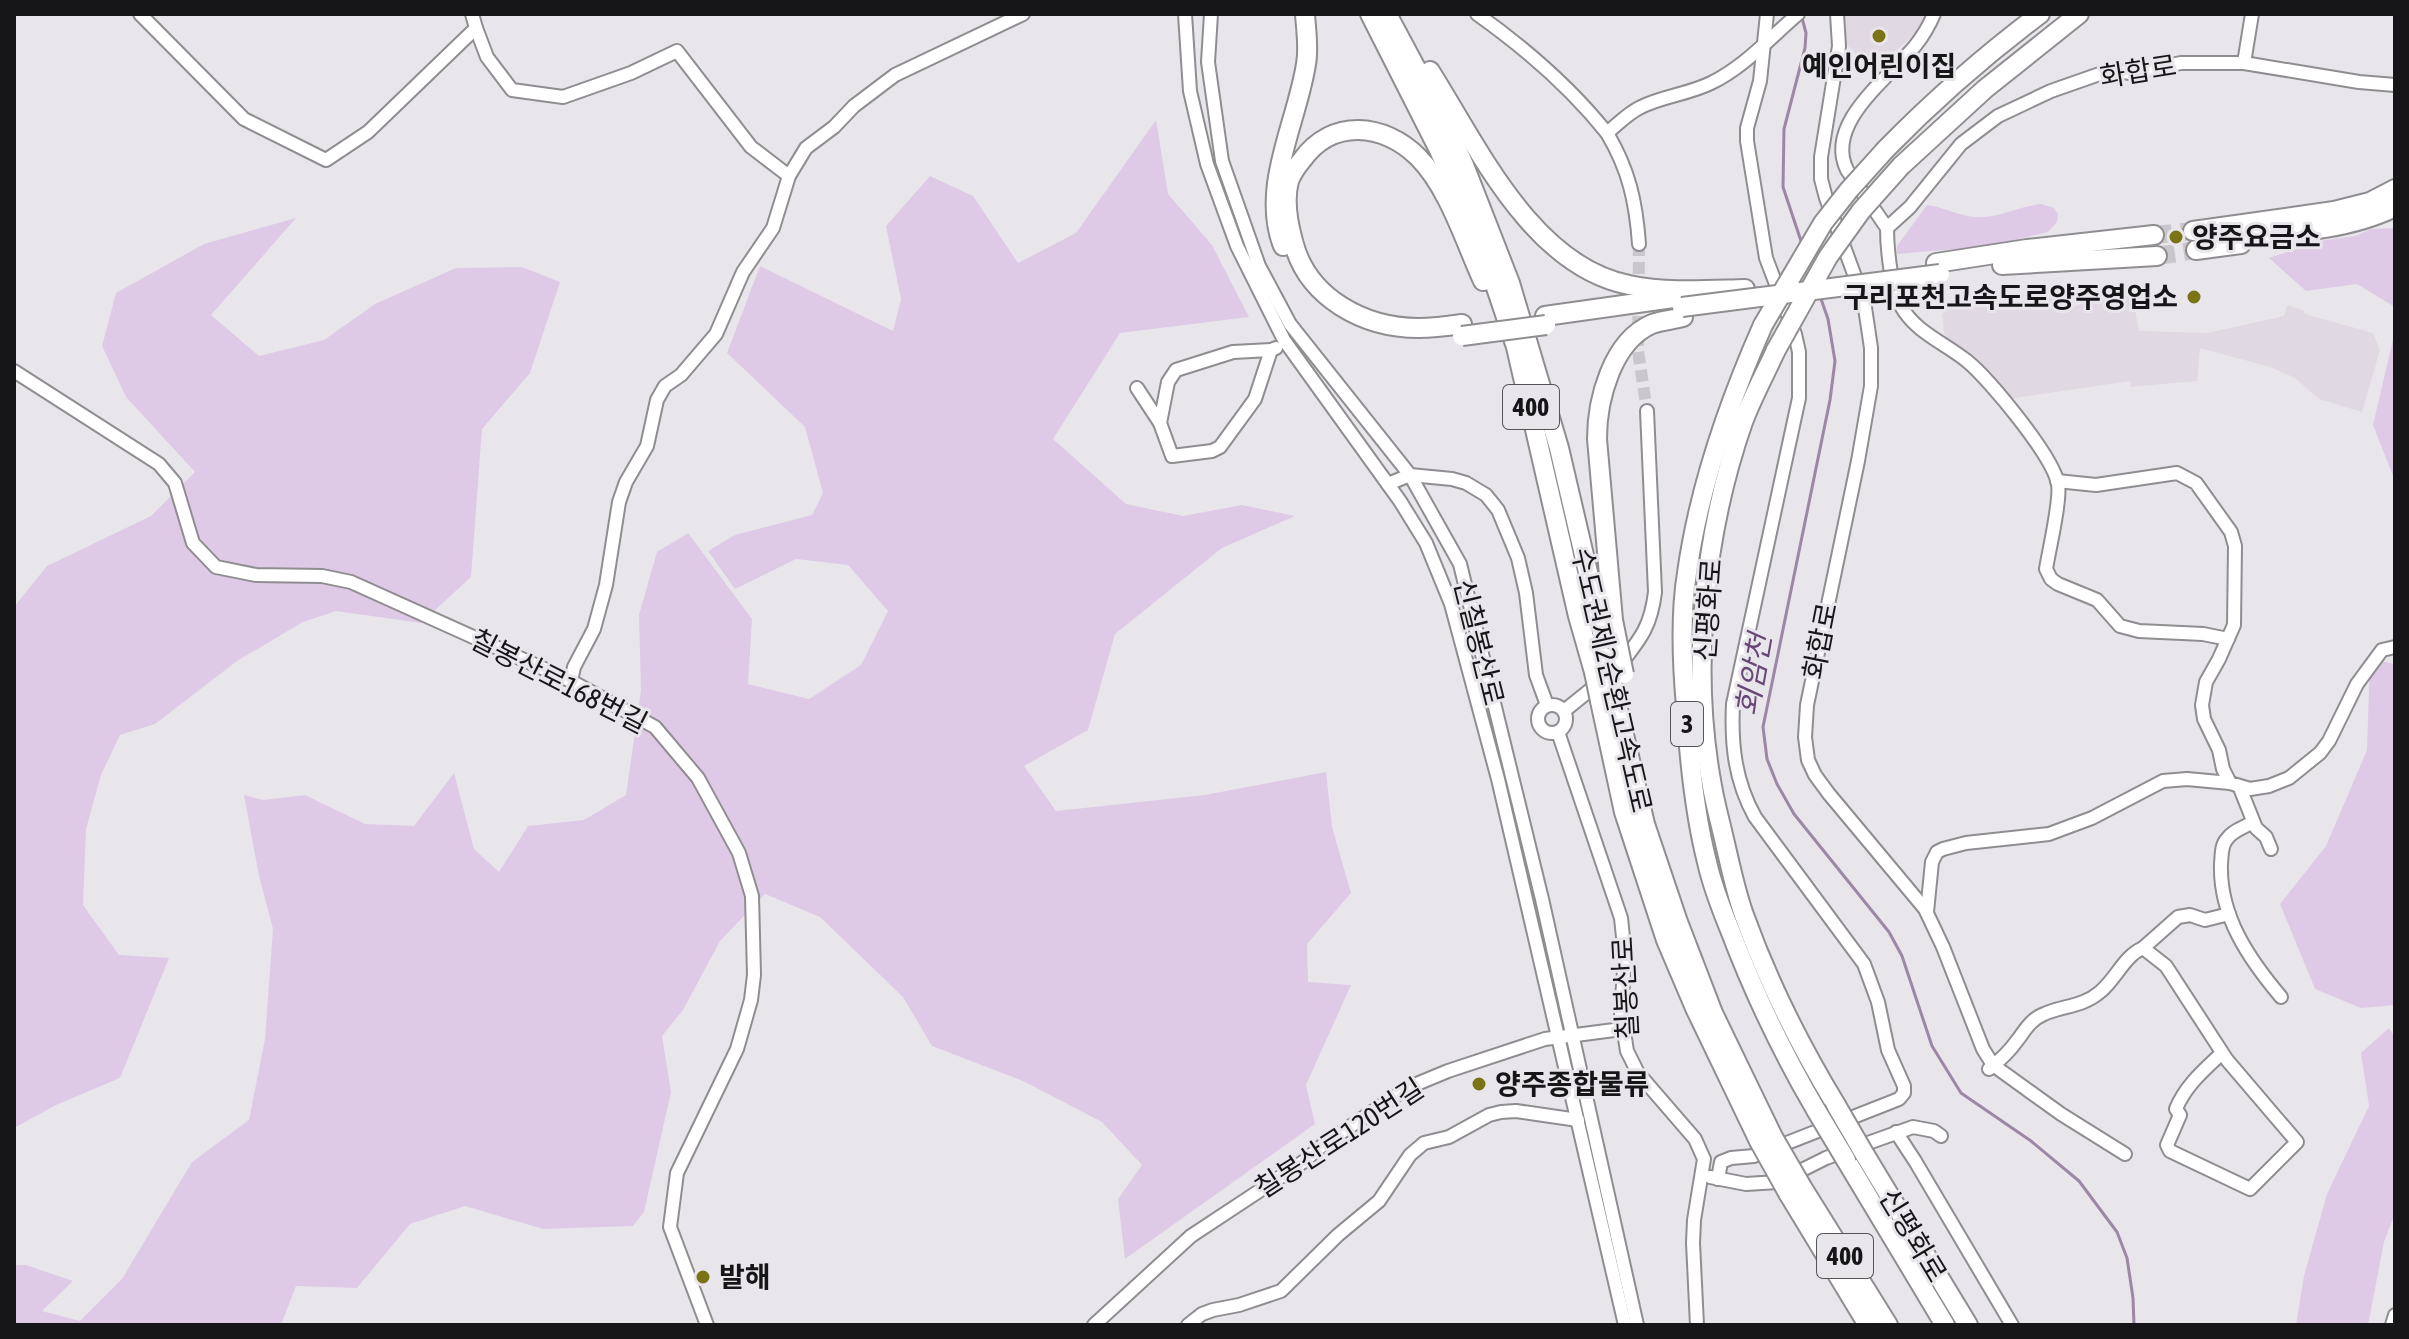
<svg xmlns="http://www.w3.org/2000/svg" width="2409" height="1339" viewBox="0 0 2409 1339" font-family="'Asap Condensed','Noto Sans KR',sans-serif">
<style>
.built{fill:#e0d8e3}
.green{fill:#decae7}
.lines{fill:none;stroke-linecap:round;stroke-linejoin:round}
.stream{stroke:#9c87a6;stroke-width:3}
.minor-tunnel{stroke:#c9c7cb;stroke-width:12;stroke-dasharray:12 6;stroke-linecap:butt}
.highway-tunnel{stroke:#c9c7cb;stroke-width:18;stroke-dasharray:18 9;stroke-linecap:butt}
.minor-casing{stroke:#908d91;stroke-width:16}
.highway-casing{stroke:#908d91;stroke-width:22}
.minor{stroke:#fff;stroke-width:12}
.highway{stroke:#fff;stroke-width:18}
.highway-bridge-casing{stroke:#908d91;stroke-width:22;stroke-linecap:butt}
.highway-bridge{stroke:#fff;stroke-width:18}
.poi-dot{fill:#7b7416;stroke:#e9e6eb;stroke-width:3}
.labels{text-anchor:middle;stroke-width:6;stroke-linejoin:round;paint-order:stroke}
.shield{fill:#e9e6eb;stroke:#555457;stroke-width:2}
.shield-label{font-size:26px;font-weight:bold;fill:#161517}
.poi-label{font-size:28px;font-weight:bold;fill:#161517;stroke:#e9e6eb;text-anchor:start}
.street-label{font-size:28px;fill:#161517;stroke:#e9e6eb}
.water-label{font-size:30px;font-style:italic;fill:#674775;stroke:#e9e6eb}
</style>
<rect width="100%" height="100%" fill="#e9e6eb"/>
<!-- built -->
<g class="built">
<polygon points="1840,14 1927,14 1921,28 1873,72 1846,44"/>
<polygon points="2099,293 2132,294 2139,331 2207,333 2284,316 2287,305 2303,310 2305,314 2373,333 2380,350 2362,412 2319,399 2295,378 2270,367 2200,348 2197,381 2130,387 2130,381 2009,399 1968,351 1947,338 1944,333 1942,314 1952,305 1988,307 2047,296 2073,307 2081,304"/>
</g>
<!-- green -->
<g class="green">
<polygon points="1156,120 1168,194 1212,245 1249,317 1120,333 1053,439 1126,504 1183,516 1242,505 1295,516 1222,548 1115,634 1088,730 1024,766 1056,811 1205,795 1326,772 1332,827 1351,893 1307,944 1308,982 1351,985 1306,1085 1315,1124 1125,1259 1118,1199 1142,1165 1102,1122 1023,1081 932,1046 903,997 820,917 765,894 720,941 683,1010 662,1036 671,1092 644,1212 633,1226 543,1229 465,1206 410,1224 357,1288 296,1286 281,1325 14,1325 14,1265 26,1265 73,1281 42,1311 80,1321 122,1279 192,1162 249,1120 265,1039 273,929 259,876 244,795 263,800 305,795 365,824 414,826 454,773 474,849 499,872 528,826 584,820 626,795 641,691 639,615 657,552 688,533 752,619 748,684 809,699 861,665 888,611 848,565 796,559 735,589 708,551 735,535 812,515 823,493 805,427 727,353 760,266 893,331 901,299 886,226 930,176 973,196 1018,263 1076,233"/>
<path d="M2041 204 2054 208 2058 214 2057 222 2048 232 2006 242 1955 249 1897 254V246L1927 205C1946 207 1962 219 1984 217 2003 216 2021 206 2041 204Z"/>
<polygon points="296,218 211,315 259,356 324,340 375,304 456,268 522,267 560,282 530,373 482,429 471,577 421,623 336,611 303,622 237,661 155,724 120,735 101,775 86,829 83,905 119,955 169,958 120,1078 56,1105 14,1128 14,607 47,566 151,516 195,472 126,397 102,346 116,293 204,244"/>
<polygon points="2395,228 2395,307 2357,284 2306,291 2269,258 2320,241 2355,236 2371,229"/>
<polygon points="2395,331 2395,481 2373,425"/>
<polygon points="2370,659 2395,664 2395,1005 2361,1008 2315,989 2280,904 2326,846 2367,750"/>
<polygon points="2389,1028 2395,1037 2395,1213 2384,1242 2368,1325 2296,1325 2304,1276 2327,1194 2369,1106 2361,1053"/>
</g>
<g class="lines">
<!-- stream -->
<g class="stream">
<polyline points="1802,18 1806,33 1805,48 1784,129 1783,187 1802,244"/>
<polyline points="1820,296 1828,319 1835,361 1830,400 1763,727 1767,759 1777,784 1794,814 1889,932 1902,956 1932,1046 1961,1093 2031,1141 2079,1181 2117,1232 2127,1258 2133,1298 2134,1325"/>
</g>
<!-- minor-tunnel -->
<polyline class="minor-tunnel" points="1639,244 1638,351 1647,411"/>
<!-- highway-tunnel -->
<g class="highway-tunnel">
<polyline points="2154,235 2193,231"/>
<polyline points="2157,256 2196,250"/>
</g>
<!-- minor casing -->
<g class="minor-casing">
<g id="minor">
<polyline points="140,14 244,119 326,160 368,132 476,28 472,14"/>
<polyline points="1185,14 1190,91 1207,164 1237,246 1284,340 1400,501 1426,543 1451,604 1498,779 1625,1325"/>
<polyline points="1211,14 1208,62 1222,161 1259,266 1290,324 1410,475 1460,564 1542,899 1637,1325"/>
<path d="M1477 14C1525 48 1570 87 1607 133 1618 124 1628 113 1641 107 1663 96 1689 94 1711 83 1744 67 1771 37 1798 14"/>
<polyline points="1837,14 1839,46 1821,157 1821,179 1826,198 1864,301 1871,348 1871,386 1858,461 1807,705 1805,737 1808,760 1815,775 1829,794 1925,909 1943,947 1983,1049 1993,1065 2061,1114 2125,1154"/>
<polyline points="476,28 487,57 512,90 563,97 631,73 677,51 751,147 789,176"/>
<polyline points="2244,63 2252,14"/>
<path d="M1607 133C1629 170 1636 202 1639 244"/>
<path d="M1887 228C1887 247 1891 290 1901 306 1915 332 1945 343 1967 361 1989 379 2053 456 2058 484 2061 500 2049 550 2046 569L2051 579 2058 584 2097 600 2120 626 2139 631 2203 634 2228 639"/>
<polyline points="1887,228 1910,207 1961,144 1998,116 2051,91 2111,70 2130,73 2181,63 2244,63 2359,82 2395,85"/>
<path d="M1887 228 1847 170C1824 123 1889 78 1915 46 1923 36 1929 26 1934 14"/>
<polyline points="14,371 159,464 175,483 193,543 216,567 256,575 322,576 351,582 571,681 655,727 698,778 739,853 752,896 754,975 751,1000 737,1049 677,1173 670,1227 707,1325"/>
<polyline points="1137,388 1160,423 1172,456 1212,451 1220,447 1255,399 1271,350"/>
<polyline points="1160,423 1168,382 1176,370 1233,352 1271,350 1276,348"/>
<polyline points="2057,481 2096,485 2177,473 2196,483 2231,532 2235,546 2234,625 2219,659 2206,682 2202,705 2204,719 2219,750 2223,769 2230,783 2250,789 2269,786 2289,778 2320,753 2329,741 2357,684 2382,650 2395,647"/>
<polyline points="1388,484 1410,475 1452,479 1466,483 1486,495 1498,510 1518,558 1526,593 1536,675 1547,705"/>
<path d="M1620 665C1641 638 1651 626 1655 592L1647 411"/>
<polyline points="571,681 574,667 594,629 606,585 619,502 626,482 647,446 657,400 665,386 681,375 716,334 743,272 773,228 789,176 806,148 834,127 854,106 895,75 1023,14"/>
<circle cx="1552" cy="719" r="14"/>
<polyline points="1564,711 1600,682"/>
<polyline points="1558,732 1621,918 1625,956 1621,1013 1627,1051 1638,1073 1695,1139 1704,1159 1694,1220 1693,1243 1697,1325"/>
<polyline points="2240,788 2256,828 2266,837 2271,849"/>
<path d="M2253 822C2245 827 2232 831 2227 839 2221 845 2222 855 2221 863 2219 916 2249 959 2281 997"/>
<polyline points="1927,912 1932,862 1937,852 1943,849 1966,843 2049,834 2092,818 2163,781 2187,779 2230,783"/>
<polyline points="2143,948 2178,917 2190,915 2205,920 2229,914"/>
<path d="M1989 1069C1999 1061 2009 1052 2016 1042 2024 1032 2030 1020 2042 1015 2062 1005 2081 1008 2100 992 2116 979 2124 956 2143 948L2166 966 2227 1060 2297 1142 2250 1189 2170 1151 2167 1145 2180 1115 2176 1109C2185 1086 2204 1070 2222 1053"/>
<polyline points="1896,1132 1915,1161 2012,1325"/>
<polyline points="1710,1177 1746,1184 1778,1182 1826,1158 1913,1127 1934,1131 1941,1136"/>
<path d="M1718 1179 1721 1162 1731 1158 1754 1156 1899 1099 1904 1093V1086L1888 1050 1878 1002 1864 964 1755 817C1735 781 1731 745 1733 704L1791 435 1799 398V352L1795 334 1766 258 1747 141V128L1760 81 1767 14"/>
<polyline points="1094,1325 1191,1236 1303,1162 1323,1145 1407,1088 1448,1071 1545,1039 1622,1029"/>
<polyline points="1188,1325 1202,1314 1213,1310 1239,1305 1281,1291 1338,1235 1379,1201 1410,1155 1424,1143 1449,1137 1489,1115 1501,1112 1516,1111 1578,1120"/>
<polyline points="2392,1325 2395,1315"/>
</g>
</g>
<!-- highway casing -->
<g class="highway-casing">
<g id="highway">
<polyline points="1370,14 1439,150 1482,246 1516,347 1578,616 1594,672"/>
<polyline points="1387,14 1440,113 1464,165 1510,283 1559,448 1608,658"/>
<path d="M1430 71C1478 147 1532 266 1629 285 1667 293 1706 290 1745 289"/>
<path d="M1886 149C1935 99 1984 56 2040 14"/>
<polyline points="1901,166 1985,89 2079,14"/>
<polyline points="2193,231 2334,211 2370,202 2395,189"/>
<path d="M2226 238C2282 233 2344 232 2395 207"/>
<path d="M1283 246C1260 187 1297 123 1306 64 1309 48 1306 30 1305 14"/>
<polyline points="2196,250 2241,244"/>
<polyline points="1936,263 2027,249 2154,235"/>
<polyline points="2002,265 2157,256"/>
<polyline points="1545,316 1673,298"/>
<path d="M1462 324C1448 326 1433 328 1419 328 1364 328 1307 298 1293 241 1288 223 1284 200 1289 181 1292 173 1297 166 1302 160 1332 118 1384 123 1418 157 1449 188 1465 242 1483 281"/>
<path d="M1763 325C1728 404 1699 487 1687 573 1680 616 1682 662 1686 706 1689 757 1694 811 1707 862 1712 885 1721 908 1730 930 1754 993 1782 1052 1816 1110"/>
<path d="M1776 350C1765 374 1752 398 1743 422 1704 534 1690 668 1712 786 1715 804 1720 821 1724 839 1730 864 1735 890 1744 915 1768 982 1799 1044 1836 1105"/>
<path d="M1618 645 1613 620 1597 439C1597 400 1612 341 1652 324 1662 320 1673 320 1683 317"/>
<polyline points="1613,688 1645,824 1678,922 1713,1013 1773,1137"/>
<polyline points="1600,701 1624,812 1666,940 1695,1008 1759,1141"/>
<polyline points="1865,1155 1968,1325"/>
<polyline points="1846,1160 1945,1325"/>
<polyline points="1802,1187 1888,1325"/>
<polyline points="1788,1193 1868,1325"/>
</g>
</g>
<!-- minor -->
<use href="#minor" class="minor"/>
<!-- highway -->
<use href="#highway" class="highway"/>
<!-- highway-bridge casing -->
<g class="highway-bridge-casing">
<g id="highway-bridge">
<polyline points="1682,307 1940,274"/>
<polyline points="1763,325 1823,223 1849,190 1886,149"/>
<polyline points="1462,336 1546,325"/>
<polyline points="1776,350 1828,257 1861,211 1901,166"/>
<polyline points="1618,645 1624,674"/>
<polyline points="1608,658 1613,688"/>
<polyline points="1594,672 1600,701"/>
<polyline points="1836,1105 1865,1155"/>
<polyline points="1816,1110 1846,1160"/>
<polyline points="1773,1137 1802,1187"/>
<polyline points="1759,1141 1788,1193"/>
</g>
</g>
<!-- highway-bridge -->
<use href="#highway-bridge" class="highway-bridge"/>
</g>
<!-- markers -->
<g class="poi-dot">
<circle cx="1879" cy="36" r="8"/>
<circle cx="2176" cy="237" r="8"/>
<circle cx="2194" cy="297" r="8"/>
<circle cx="1479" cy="1084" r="8"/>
<circle cx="703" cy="1277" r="8"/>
</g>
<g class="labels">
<!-- shield labels -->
<g class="shield">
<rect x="1503" y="385" width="56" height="44" rx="6"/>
<rect x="1671" y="702" width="32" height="44" rx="6"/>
<rect x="1817" y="1234" width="56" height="44" rx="6"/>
</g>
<g class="shield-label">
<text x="1531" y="416">400</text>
<text x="1687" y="733">3</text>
<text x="1845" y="1265">400</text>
</g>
<!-- poi labels -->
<g class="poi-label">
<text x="1879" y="76" text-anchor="middle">예인어린이집</text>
<text x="2192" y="247">양주요금소</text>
<text x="2178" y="307" text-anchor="end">구리포천고속도로양주영업소</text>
<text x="1495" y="1094">양주종합물류</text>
<text x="719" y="1287">발해</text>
</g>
<!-- street labels -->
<g class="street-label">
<text transform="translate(2138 71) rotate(-9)" y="10">화합로</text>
<text transform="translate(1708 610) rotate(-86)" y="10">신평화로</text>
<text transform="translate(1820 641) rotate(-79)" y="10">화합로</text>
<text transform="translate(1479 642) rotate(76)" y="10">신칠봉산로</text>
<text transform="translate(1612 680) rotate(77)" y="10">수도권제2순환고속도로</text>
<text transform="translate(559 681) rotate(27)" y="10">칠봉산로168번길</text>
<text transform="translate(1625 988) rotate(-93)" y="10">칠봉산로</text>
<text transform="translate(1339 1138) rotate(-33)" y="10">칠봉산로120번길</text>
<text transform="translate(1913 1235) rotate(59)" y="10">신평화로</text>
</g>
<!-- water labels -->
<g class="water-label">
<text transform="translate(1754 675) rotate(-80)" y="10">회암천</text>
</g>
</g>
<!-- border -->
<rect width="2409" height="1339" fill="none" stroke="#161517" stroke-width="32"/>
</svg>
